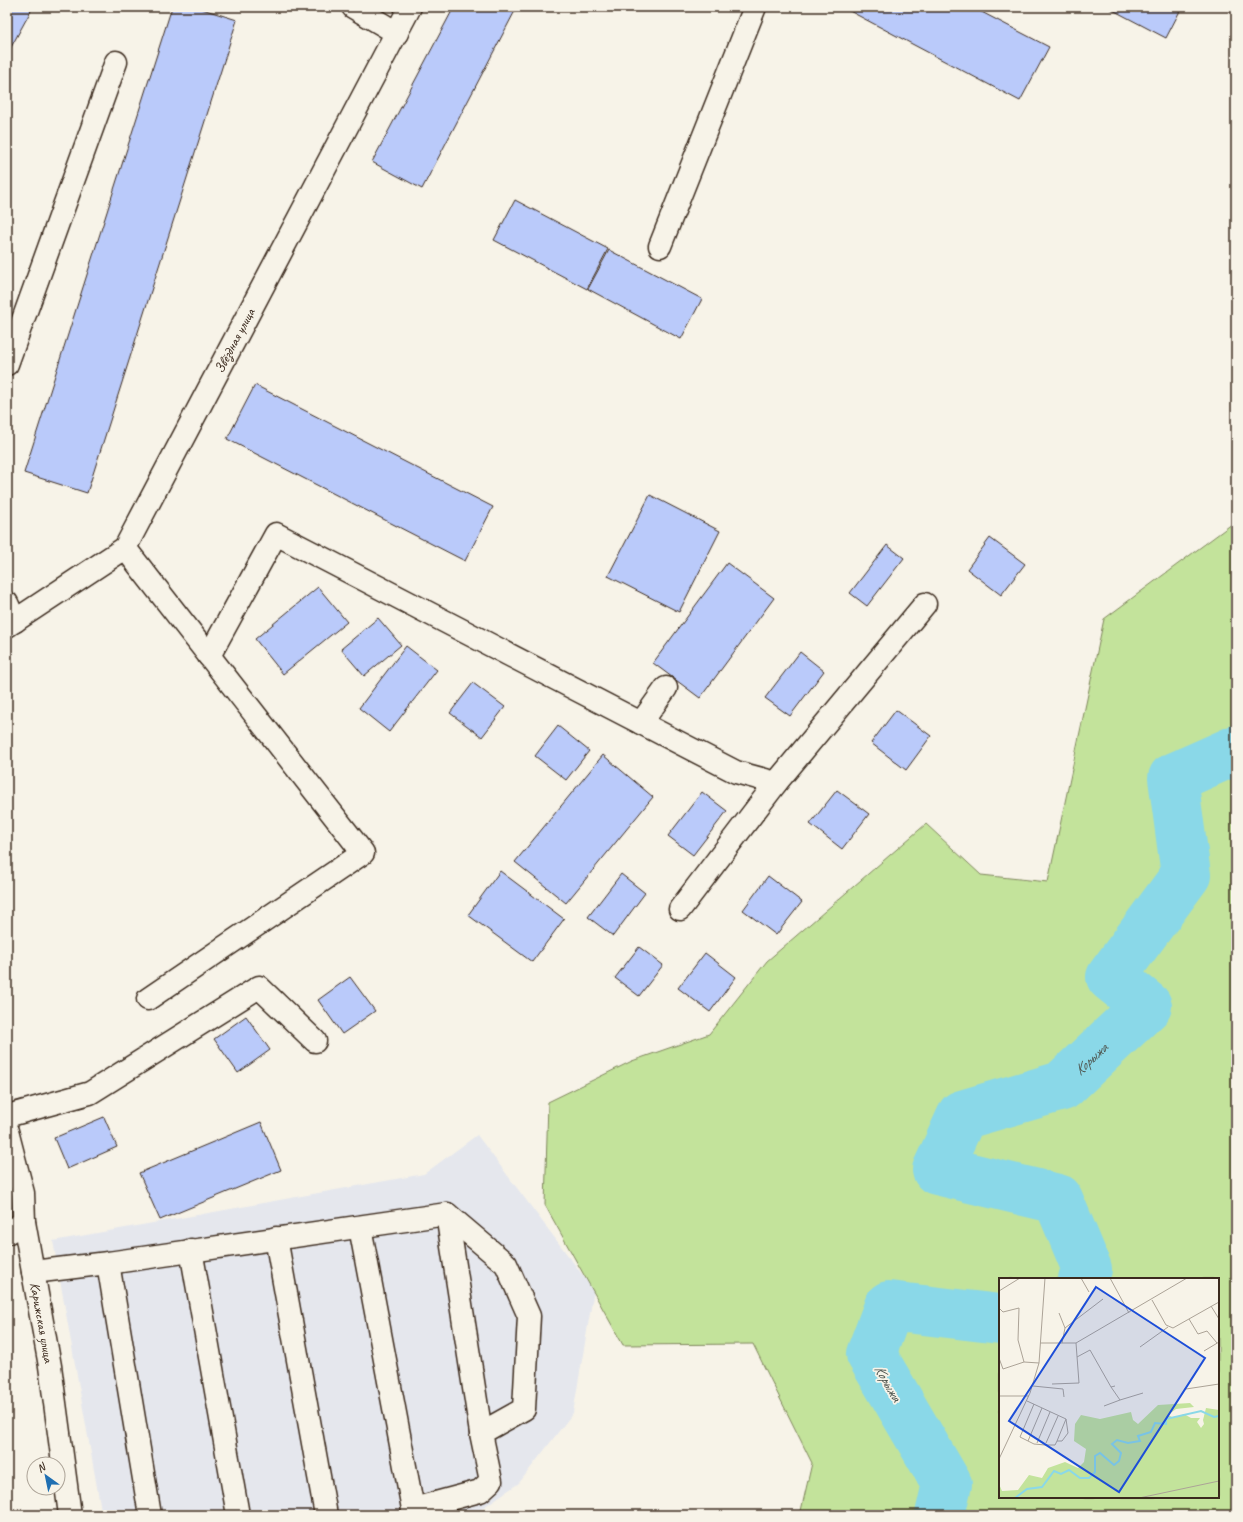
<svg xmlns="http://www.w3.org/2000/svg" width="1243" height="1522" viewBox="0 0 1243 1522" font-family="Caveat,sans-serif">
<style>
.built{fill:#e5e7ed}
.green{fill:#c3e39b;stroke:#7f865c;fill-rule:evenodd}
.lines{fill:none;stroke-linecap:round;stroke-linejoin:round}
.river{stroke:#8ad8e8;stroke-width:50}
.building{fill:#bacafa;stroke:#3b2a1e}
.minor-casing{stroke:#3b2a1e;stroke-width:25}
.minor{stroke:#f7f3e8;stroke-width:22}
.labels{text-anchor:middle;stroke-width:3.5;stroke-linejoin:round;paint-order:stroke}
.street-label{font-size:14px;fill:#3b2a1e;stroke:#f7f3e8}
.water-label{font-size:15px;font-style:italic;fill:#4f5650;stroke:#f7f3e8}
.inset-river{fill:none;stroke:#8ad8e8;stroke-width:2}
.inset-road{fill:none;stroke:#aca397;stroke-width:1}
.view{fill:#1d4ed8;fill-opacity:0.15;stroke:#1d4ed8;stroke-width:2}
.inset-edge{fill:none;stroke:#3b2a1e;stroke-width:2}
</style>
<rect width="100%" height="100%" fill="#f7f3e8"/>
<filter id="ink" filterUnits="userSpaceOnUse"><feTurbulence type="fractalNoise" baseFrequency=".025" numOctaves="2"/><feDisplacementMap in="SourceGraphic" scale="8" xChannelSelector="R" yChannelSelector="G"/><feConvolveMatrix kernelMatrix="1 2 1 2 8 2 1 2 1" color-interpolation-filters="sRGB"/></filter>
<g filter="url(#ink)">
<!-- built -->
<polygon class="built" points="477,1135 594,1290 573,1413 519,1483 472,1515 102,1515 53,1241 424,1174"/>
<!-- green -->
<path class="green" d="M1236 521V1515H800L812 1463 753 1344 623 1345 545 1205 548 1102 632 1061 709 1034 767 961 926 824 981 875 1048 882 1104 619ZM1000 1279H1218V1497H1000Z"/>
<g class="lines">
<!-- river -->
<g class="river">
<path id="s1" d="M1083 1279 1087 1269 1058 1199 937 1170 962 1115 1062 1086 1147 1006 1111 977 1186 875 1173 778 1236 750"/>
<polyline points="940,1515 947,1484 871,1354 889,1306 1000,1319"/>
</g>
</g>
<!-- building -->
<g class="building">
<polygon points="7,7 33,7 10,49 7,47"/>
<polygon points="172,7 196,7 237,20 87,493 24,473"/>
<polygon points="454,7 517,7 422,189 372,162"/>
<polygon points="842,7 972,7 1049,47 1020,101"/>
<polygon points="1107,7 1182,7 1166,38"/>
<polygon points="515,200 608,249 587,289 494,240"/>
<polygon points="609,250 702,299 681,339 588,289"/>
<polygon points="255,385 493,507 465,561 227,439"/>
<polygon points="650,495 720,531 679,612 608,576"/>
<polygon points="990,538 1025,564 1001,595 967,569"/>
<polygon points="887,545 904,558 867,606 850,593"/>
<polygon points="727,563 774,598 700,698 653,663"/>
<polygon points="318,587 347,622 283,674 255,639"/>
<polygon points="378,618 401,645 364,676 341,649"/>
<polygon points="406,646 437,670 389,732 359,708"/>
<polygon points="800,652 824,671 790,716 765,698"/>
<polygon points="473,683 505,707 482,737 450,713"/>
<polygon points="896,710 931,736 906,770 871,743"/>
<polygon points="558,726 589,751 566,780 535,756"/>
<polygon points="603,755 653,797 566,903 515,862"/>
<polygon points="837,790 869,814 842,849 810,824"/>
<polygon points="702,792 727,811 693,855 668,836"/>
<polygon points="500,871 564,919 532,962 468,915"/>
<polygon points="621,874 645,893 613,936 588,917"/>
<polygon points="768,876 802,902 776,935 743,910"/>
<polygon points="639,947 663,965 639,996 615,978"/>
<polygon points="705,953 736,977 710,1012 678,988"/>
<polygon points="350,977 375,1011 342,1034 318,1000"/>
<polygon points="246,1016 270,1050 238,1073 214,1039"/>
<polygon points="104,1117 117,1147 67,1169 54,1138"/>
<polygon points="261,1122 281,1170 160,1220 139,1173"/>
</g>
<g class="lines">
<!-- minor casing -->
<g class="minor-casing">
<g id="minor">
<polyline points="353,7 397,33"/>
<polyline points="660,246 755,7"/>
<polyline points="7,364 116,62"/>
<polyline points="125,548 363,853 148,999"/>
<polyline points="7,603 15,621"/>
<path id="s2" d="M7 626 125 548 410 7"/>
<polyline points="209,656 276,534 641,723 666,688"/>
<polyline points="641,723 736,772 776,783 925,604"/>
<polyline points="680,909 776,783"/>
<polyline points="7,1116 90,1093 259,987 315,1041"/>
<path id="s3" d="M7 1131 23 1193 24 1222 50 1366 70 1515"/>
<polyline points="447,1214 481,1433"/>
<polyline points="360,1227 413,1509"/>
<polyline points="7,1233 24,1222"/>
<polyline points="276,1238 326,1515"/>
<polyline points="191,1250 238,1515"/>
<polyline points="108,1263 150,1515"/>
<polyline points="33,1272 108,1263 447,1214 506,1264 529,1316 524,1409 481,1433 491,1481 480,1491 413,1509 412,1515"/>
</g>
</g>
<!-- minor -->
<use href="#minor" class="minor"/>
</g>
</g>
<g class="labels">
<!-- street labels -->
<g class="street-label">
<text dy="5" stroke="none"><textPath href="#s2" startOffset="376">Звёздная улица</textPath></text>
<text dy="5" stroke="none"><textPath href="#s3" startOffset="195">Карижская улица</textPath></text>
</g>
<!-- water labels -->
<g class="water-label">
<text dy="5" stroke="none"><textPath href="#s1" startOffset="415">Корыжа</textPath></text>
<text transform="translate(888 1383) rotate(60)" y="5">Корыжа</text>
</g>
</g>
<!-- overview -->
<g transform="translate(999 1278)">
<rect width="220" height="220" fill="#f7f3e8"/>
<path d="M191 125 195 129 177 131 169 137 175 140 185 136 192 140H201L198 144 202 150 205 146 204 142 207 130 220 132V220H0V206L3 213 19 212 30 197 43 200 49 190 66 184 79 190 85 184 87 171 75 163 76 146 82 137 101 141 132 134 134 142 139 146 159 127Z" fill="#c3e39b"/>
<path class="inset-river" d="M16 220 28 211 43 209 55 193 62 196 70 192 81 200H90L96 194V178L101 175 115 187 120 183 122 175 113 166 118 162 129 165 141 163 139 158 152 154 156 145 167 146V141L202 133 215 139 220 138"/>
<path class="inset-road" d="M82 0 90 14M111 0 130 35M0 13 21 0M153 22 167 47 174 50 220 24M212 28 220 41M0 30 4 34 20 30 19 62 25 84M60 35 66 50M190 41 199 56 208 53 218 65M41 65H77L188 0M63 65 66 50 104 21M141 69 169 49M205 73 220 64M78 79 91 72 112 109 116 108M0 80 4 91 25 84 40 85M53 106 80 105 77 65M34 108 64 111 65 119M112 109 121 122 144 115M187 111 220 106M0 118H30M28 123 67 141 69 155 63 163H58L56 167H46L35 166 21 159 35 126M105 128 121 122M29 163 43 130M58 163 67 141M38 165 51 134M47 165 59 138M0 181 31 115 40 85 46 0M140 220 220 203"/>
<path class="view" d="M97 9 206 80 120 214 10 143Z"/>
<rect width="220" height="220" class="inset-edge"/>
</g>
<!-- margin -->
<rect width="1243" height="1522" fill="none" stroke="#f7f3e8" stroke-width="24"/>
<rect x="12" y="12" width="1219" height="1498" fill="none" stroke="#3b2a1e" stroke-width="1.5" filter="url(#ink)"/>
<!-- north arrow -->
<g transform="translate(46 1476) rotate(327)"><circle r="19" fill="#f7f3e8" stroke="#aca397"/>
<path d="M0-3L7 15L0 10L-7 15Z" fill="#1f6fb2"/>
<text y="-6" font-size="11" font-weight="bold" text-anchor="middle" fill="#3b2a1e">N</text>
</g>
</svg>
